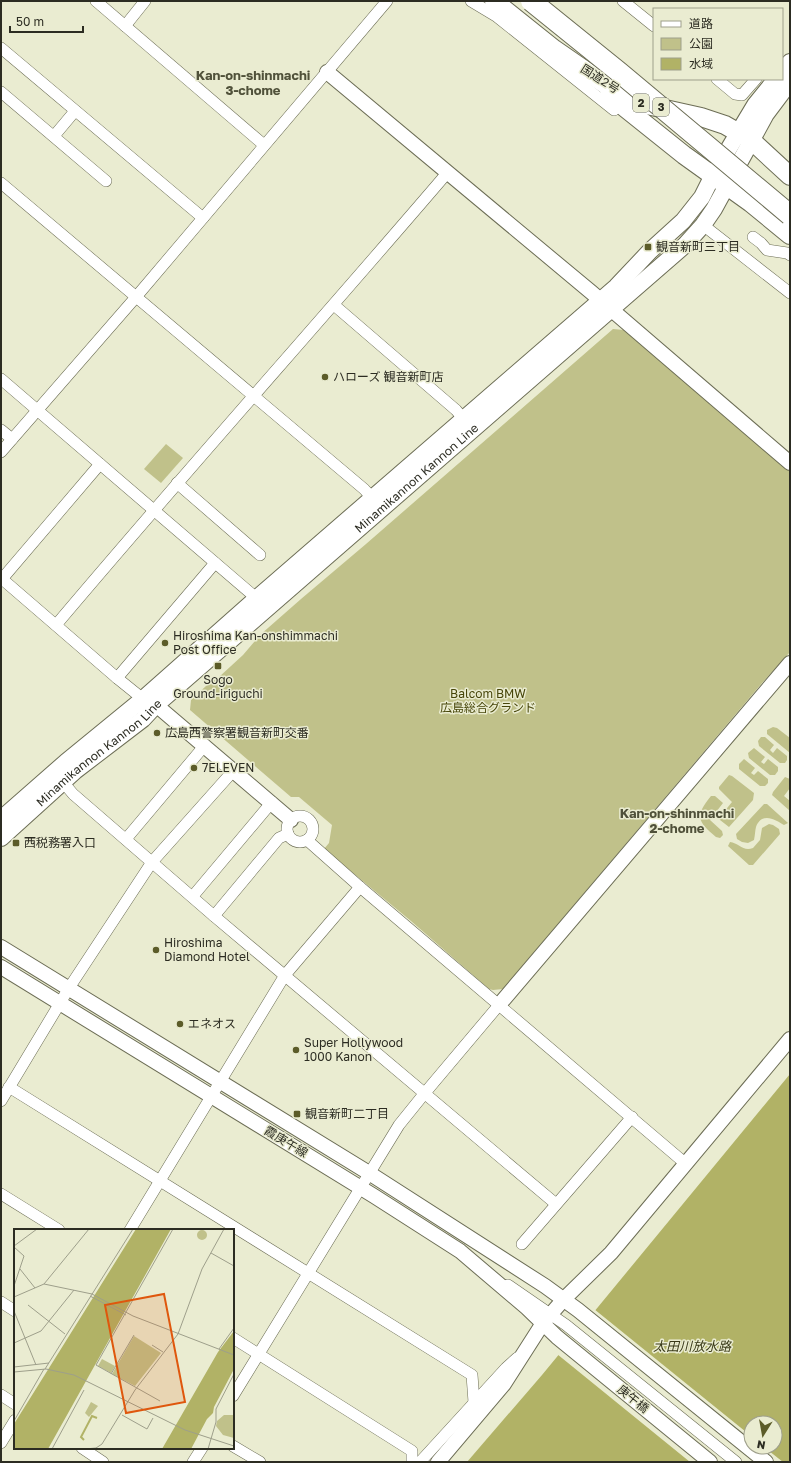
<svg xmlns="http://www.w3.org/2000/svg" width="791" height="1463" viewBox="0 0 791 1463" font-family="'Golos Text','Noto Sans JP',sans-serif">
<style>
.green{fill:#c0c18a}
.water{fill:#b1b266;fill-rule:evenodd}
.pier{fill:#eaecd1}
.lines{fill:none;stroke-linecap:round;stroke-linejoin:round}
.minor-casing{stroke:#6c6d55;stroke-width:12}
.tertiary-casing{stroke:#6c6d55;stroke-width:16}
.secondary-casing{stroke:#6c6d55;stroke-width:18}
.trunk-casing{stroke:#6c6d55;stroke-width:20}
.minor{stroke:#fff;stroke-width:11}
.tertiary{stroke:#fff;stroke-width:14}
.secondary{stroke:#fff;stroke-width:16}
.trunk{stroke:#fff;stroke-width:18}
.motorway-bridge-casing{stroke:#6c6d55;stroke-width:22;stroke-linecap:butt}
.motorway-bridge{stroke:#fff;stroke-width:20}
.poi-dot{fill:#5c5c29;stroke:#eaecd1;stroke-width:1.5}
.labels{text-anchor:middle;stroke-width:3;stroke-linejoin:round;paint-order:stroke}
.shield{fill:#eaecd1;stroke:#656656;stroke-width:1}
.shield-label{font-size:11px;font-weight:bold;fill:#2c2c22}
.street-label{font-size:12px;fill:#2c2c22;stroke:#eaecd1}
.poi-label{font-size:12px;fill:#2c2c22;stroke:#eaecd1;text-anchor:start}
.park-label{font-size:12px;fill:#47460a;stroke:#eaecd1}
.neighbourhood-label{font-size:13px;font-weight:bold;fill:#50513a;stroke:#eaecd1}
.water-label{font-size:13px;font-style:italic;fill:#393917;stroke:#eaecd1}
.inset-river{fill:none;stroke:#b1b266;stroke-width:2}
.inset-road{fill:none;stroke:#9e9f8b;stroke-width:1}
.view{fill:#df570d;fill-opacity:0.15;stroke:#df570d;stroke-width:2}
.inset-edge{fill:none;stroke:#2c2c22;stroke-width:2}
</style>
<rect width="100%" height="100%" fill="#eaecd1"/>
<!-- green -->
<g class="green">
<polygon points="613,329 624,330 634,338 747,435 790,471 790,652 762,683 503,989 493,990 489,989 411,921 324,849 329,843 332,825 299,797 291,797 190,710 191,700 206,686 219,677 243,655 260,635 301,599 366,544"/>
<polygon points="166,444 183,458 161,483 144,469"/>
<polygon points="773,727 777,728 790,738 790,753 767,734 767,730"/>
<polygon points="761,737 765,737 774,745 770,750 773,753 777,748 787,756 787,760 785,763 780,763 759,746 758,741"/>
<polygon points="754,748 765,757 761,762 764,764 768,759 778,767 778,771 775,775 770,775 749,758 748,753"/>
<polygon points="744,759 755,768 751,773 754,775 758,771 768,779 768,783 765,786 760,786 739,769 739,764"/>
<polygon points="729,775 732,776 754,793 753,800 729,827 720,820 719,818 732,802 719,789 719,787"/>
<polygon points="785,777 790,779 790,788 784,796 790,801 790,811 772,795 773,792"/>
<path d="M711 796H715L723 803 710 820 722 831 723 835 720 838 716 837C697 821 695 816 711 796Z"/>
<path d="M764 804H767L788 823 784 825C776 820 762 811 756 827 755 831 755 835 754 840L748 843 742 842 737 839 736 834Z"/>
<path d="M769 824 773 825 779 829 780 834 753 865H749L728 846 730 842C739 843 743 852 753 848L760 840 762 828Z"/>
</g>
<!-- water -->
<path class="water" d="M790 1074V1462H467L542 1375ZM751 1423H775V1447H751Z"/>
<!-- pier -->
<polygon class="pier" points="594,1309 751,1436 751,1447 764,1447 783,1462 690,1462 557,1354"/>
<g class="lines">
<!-- minor casing -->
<g class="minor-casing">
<g id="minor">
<polyline points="96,1 264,145"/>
<polyline points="471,1 496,16 614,110"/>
<polyline points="623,1 654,26"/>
<polyline points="125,26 145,1"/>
<polyline points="1,48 203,218"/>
<polyline points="717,79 735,94 742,95 756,79"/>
<polyline points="1,92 106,181"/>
<polyline points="54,136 75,111"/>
<polyline points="1,183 364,489 376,502"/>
<polyline points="703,225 790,293"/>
<polyline points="753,237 761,243 767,250 787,253 790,255"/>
<polyline points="334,305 456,410 467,423"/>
<polyline points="1,379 262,603"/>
<polyline points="1,430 12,439"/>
<polyline points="1,452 136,297 387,1"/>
<polyline points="177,483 260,555"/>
<polyline points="1,578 117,678 143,699 150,702"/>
<polyline points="2,579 100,464"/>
<path d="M56 625C185 472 318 324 448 172"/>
<polyline points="117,678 215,563"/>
<polyline points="63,782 73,794 214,916 556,1204"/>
<circle cx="300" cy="829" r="13"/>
<polyline points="126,839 205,745"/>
<polyline points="307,840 360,887 686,1164"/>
<polyline points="193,896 272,802"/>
<polyline points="214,916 279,838 288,834"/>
<polyline points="9,1087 472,1375 474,1402"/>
<polyline points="1,1101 69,988 152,862 234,770"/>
<polyline points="1,1194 59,1230"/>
<polyline points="130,1230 285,975 360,887"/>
<polyline points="522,1244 632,1117"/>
<polyline points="508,1285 566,1325 736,1462"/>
<polyline points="1,1302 15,1311"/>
<polyline points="233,1338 412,1451 412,1462"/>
<polyline points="1,1395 15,1404"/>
<polyline points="233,1396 399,1125 424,1094 499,1005"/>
<polyline points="1,1443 15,1420"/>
<polyline points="233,1446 260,1462"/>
<polyline points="82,1448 103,1462"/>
<polyline points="193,1462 202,1448"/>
<polyline points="420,1462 506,1368 517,1358"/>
</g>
</g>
<!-- tertiary casing -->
<g class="tertiary-casing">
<g id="tertiary">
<polyline points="327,72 591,292 790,463"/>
<polyline points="156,705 291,820"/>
<polyline points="1,947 369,1173 545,1286 578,1310 766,1462"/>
<polyline points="1,967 374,1196 460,1251 527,1308 557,1337 710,1462"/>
<polyline points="499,1005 790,663"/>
<polyline points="438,1462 504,1384 543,1323 564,1299 611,1253 790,1039"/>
</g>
</g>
<!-- secondary casing -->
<g class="secondary-casing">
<g id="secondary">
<polyline points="782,72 790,62"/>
<polyline points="1,819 66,762 143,699 257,598 616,287 650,251 683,221 702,197 713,175 755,105 776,79"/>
<path id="s1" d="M1 838 75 771 143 719 156 705 685 245 703 225 714 209 766 114 790 82"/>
</g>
</g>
<!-- trunk casing -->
<g class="trunk-casing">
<g id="trunk">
<polyline points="494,1 554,49 609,87 647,105 701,117 725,125 751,140 790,176"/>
<polyline points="609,95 684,155 751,203 790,235"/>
</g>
</g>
<!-- minor -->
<use href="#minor" class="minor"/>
<!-- tertiary -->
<use href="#tertiary" class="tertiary"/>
<!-- secondary -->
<use href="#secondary" class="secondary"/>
<!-- trunk -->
<use href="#trunk" class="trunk"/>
<!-- motorway-bridge casing -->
<g class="motorway-bridge-casing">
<polyline id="motorway-bridge" points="531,1 619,72 790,215"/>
</g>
<!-- motorway-bridge -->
<use href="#motorway-bridge" class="motorway-bridge"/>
</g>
<!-- markers -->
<g class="poi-dot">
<rect x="644" y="243" width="8" height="8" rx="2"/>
<circle cx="325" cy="377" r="4"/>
<circle cx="165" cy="643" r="4"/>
<rect x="214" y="662" width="8" height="8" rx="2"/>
<circle cx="157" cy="733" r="4"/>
<circle cx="194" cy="768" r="4"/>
<rect x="12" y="839" width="8" height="8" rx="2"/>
<circle cx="156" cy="950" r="4"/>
<circle cx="180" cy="1024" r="4"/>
<circle cx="296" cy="1050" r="4"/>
<rect x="293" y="1110" width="8" height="8" rx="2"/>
</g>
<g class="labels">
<!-- shield labels -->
<g class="shield">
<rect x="633" y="94" width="16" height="18" rx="3"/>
<rect x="653" y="98" width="16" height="18" rx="3"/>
</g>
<g class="shield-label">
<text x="641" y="107">2</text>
<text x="661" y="111">3</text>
</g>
<!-- street labels -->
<g class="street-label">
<text transform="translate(600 79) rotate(32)" y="4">国道2号</text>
<text dy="4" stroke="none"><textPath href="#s1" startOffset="550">Minamikannon Kannon Line</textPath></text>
<text dy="4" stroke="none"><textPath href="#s1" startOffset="130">Minamikannon Kannon Line</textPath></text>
<text transform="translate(286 1142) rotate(31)" y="4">霞庚午線</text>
<text transform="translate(633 1399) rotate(39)" y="4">庚午橋</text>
</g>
<!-- poi labels -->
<g class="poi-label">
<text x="656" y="251">観音新町三丁目</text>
<text x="333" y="381">ハローズ 観音新町店</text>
<text x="173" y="640">Hiroshima Kan-onshimmachi<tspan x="173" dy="14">Post Office</tspan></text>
<text x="218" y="684" text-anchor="middle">Sogo<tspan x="218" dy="14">Ground-iriguchi</tspan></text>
<text x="165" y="737">広島西警察署観音新町交番</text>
<text x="202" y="772">7ELEVEN</text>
<text x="24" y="847">西税務署入口</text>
<text x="164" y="947">Hiroshima<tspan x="164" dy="14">Diamond Hotel</tspan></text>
<text x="188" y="1028">エネオス</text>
<text x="304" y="1047">Super Hollywood<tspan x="304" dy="14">1000 Kanon</tspan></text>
<text x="305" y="1118">観音新町二丁目</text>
</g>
<!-- park labels -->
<g class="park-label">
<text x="488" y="698">Balcom BMW<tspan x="488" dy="14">広島総合グランド</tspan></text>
</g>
<!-- neighbourhood labels -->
<g class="neighbourhood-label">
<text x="253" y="80">Kan-on-shinmachi<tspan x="253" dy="15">3-chome</tspan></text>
<text x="677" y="818">Kan-on-shinmachi<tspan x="677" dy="15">2-chome</tspan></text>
</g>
<!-- water labels -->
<g class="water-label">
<text x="692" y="1351">太田川放水路</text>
</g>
</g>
<!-- overview -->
<g transform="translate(14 1229)">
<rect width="220" height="220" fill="#eaecd1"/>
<path d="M183 6a5 5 0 1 1 10 0a5 5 0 1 1-10 0ZM120 107 147 124 121 157 98 145ZM88 130 101 137 97 144 84 137ZM77 173 84 177 75 188 71 184ZM210 186H220V209L209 206 202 197 203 192Z" fill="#c0c18a"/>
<path d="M122 0H157L34 220H0V195ZM220 102V140L200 178 199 184 193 190 177 220H148L204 123Z" fill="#b1b266"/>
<path class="inset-river" d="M70 211 67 208 78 187 83 189"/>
<path class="inset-road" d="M0 17 23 0M0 18 10 27 0 57M197 24 220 37M6 40 21 59M30 55 78 65 119 87 220 126M76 67 112 86M0 68 30 55 75 0M14 76 51 105M0 82 22 136M0 114 27 102 60 61M138 116 149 123M205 120 220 99M0 138 35 134M31 140 119 0M0 143 32 140 60 146 171 201 220 217M97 145 120 106M146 172 82 136 159 0M108 186 133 200 139 189M0 192 30 140M38 220 70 161M71 220 82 219 88 215 121 161 164 105 188 40 210 0M194 220 202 193V180L220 145"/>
<path class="view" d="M150 65 171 173 112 184 91 76Z"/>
<rect width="220" height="220" class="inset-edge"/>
</g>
<!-- border -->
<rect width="791" height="1463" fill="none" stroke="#2c2c22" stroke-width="4"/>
<!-- legend -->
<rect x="653" y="8" width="130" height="72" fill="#eaecd1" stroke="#9e9f8b"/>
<rect x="661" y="21" width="20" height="6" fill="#ffffff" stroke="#9e9f8b"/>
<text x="689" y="28" font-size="12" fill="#2c2c22">道路</text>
<rect x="661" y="38" width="20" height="12" fill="#c0c18a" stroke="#9e9f8b"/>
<text x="689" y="48" font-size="12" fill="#2c2c22">公園</text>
<rect x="661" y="58" width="20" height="12" fill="#b1b266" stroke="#9e9f8b"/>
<text x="689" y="68" font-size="12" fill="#2c2c22">水域</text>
<!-- north arrow -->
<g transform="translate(763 1435) rotate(191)"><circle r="19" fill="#eaecd1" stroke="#9e9f8b"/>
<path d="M0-3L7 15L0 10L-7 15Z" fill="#5c5c29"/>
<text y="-6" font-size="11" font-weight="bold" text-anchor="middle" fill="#2c2c22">N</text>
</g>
<!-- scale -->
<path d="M10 26v6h73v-6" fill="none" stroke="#2c2c22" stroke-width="2"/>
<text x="16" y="26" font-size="12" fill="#2c2c22" stroke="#eaecd1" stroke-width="3" paint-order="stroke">50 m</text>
</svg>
